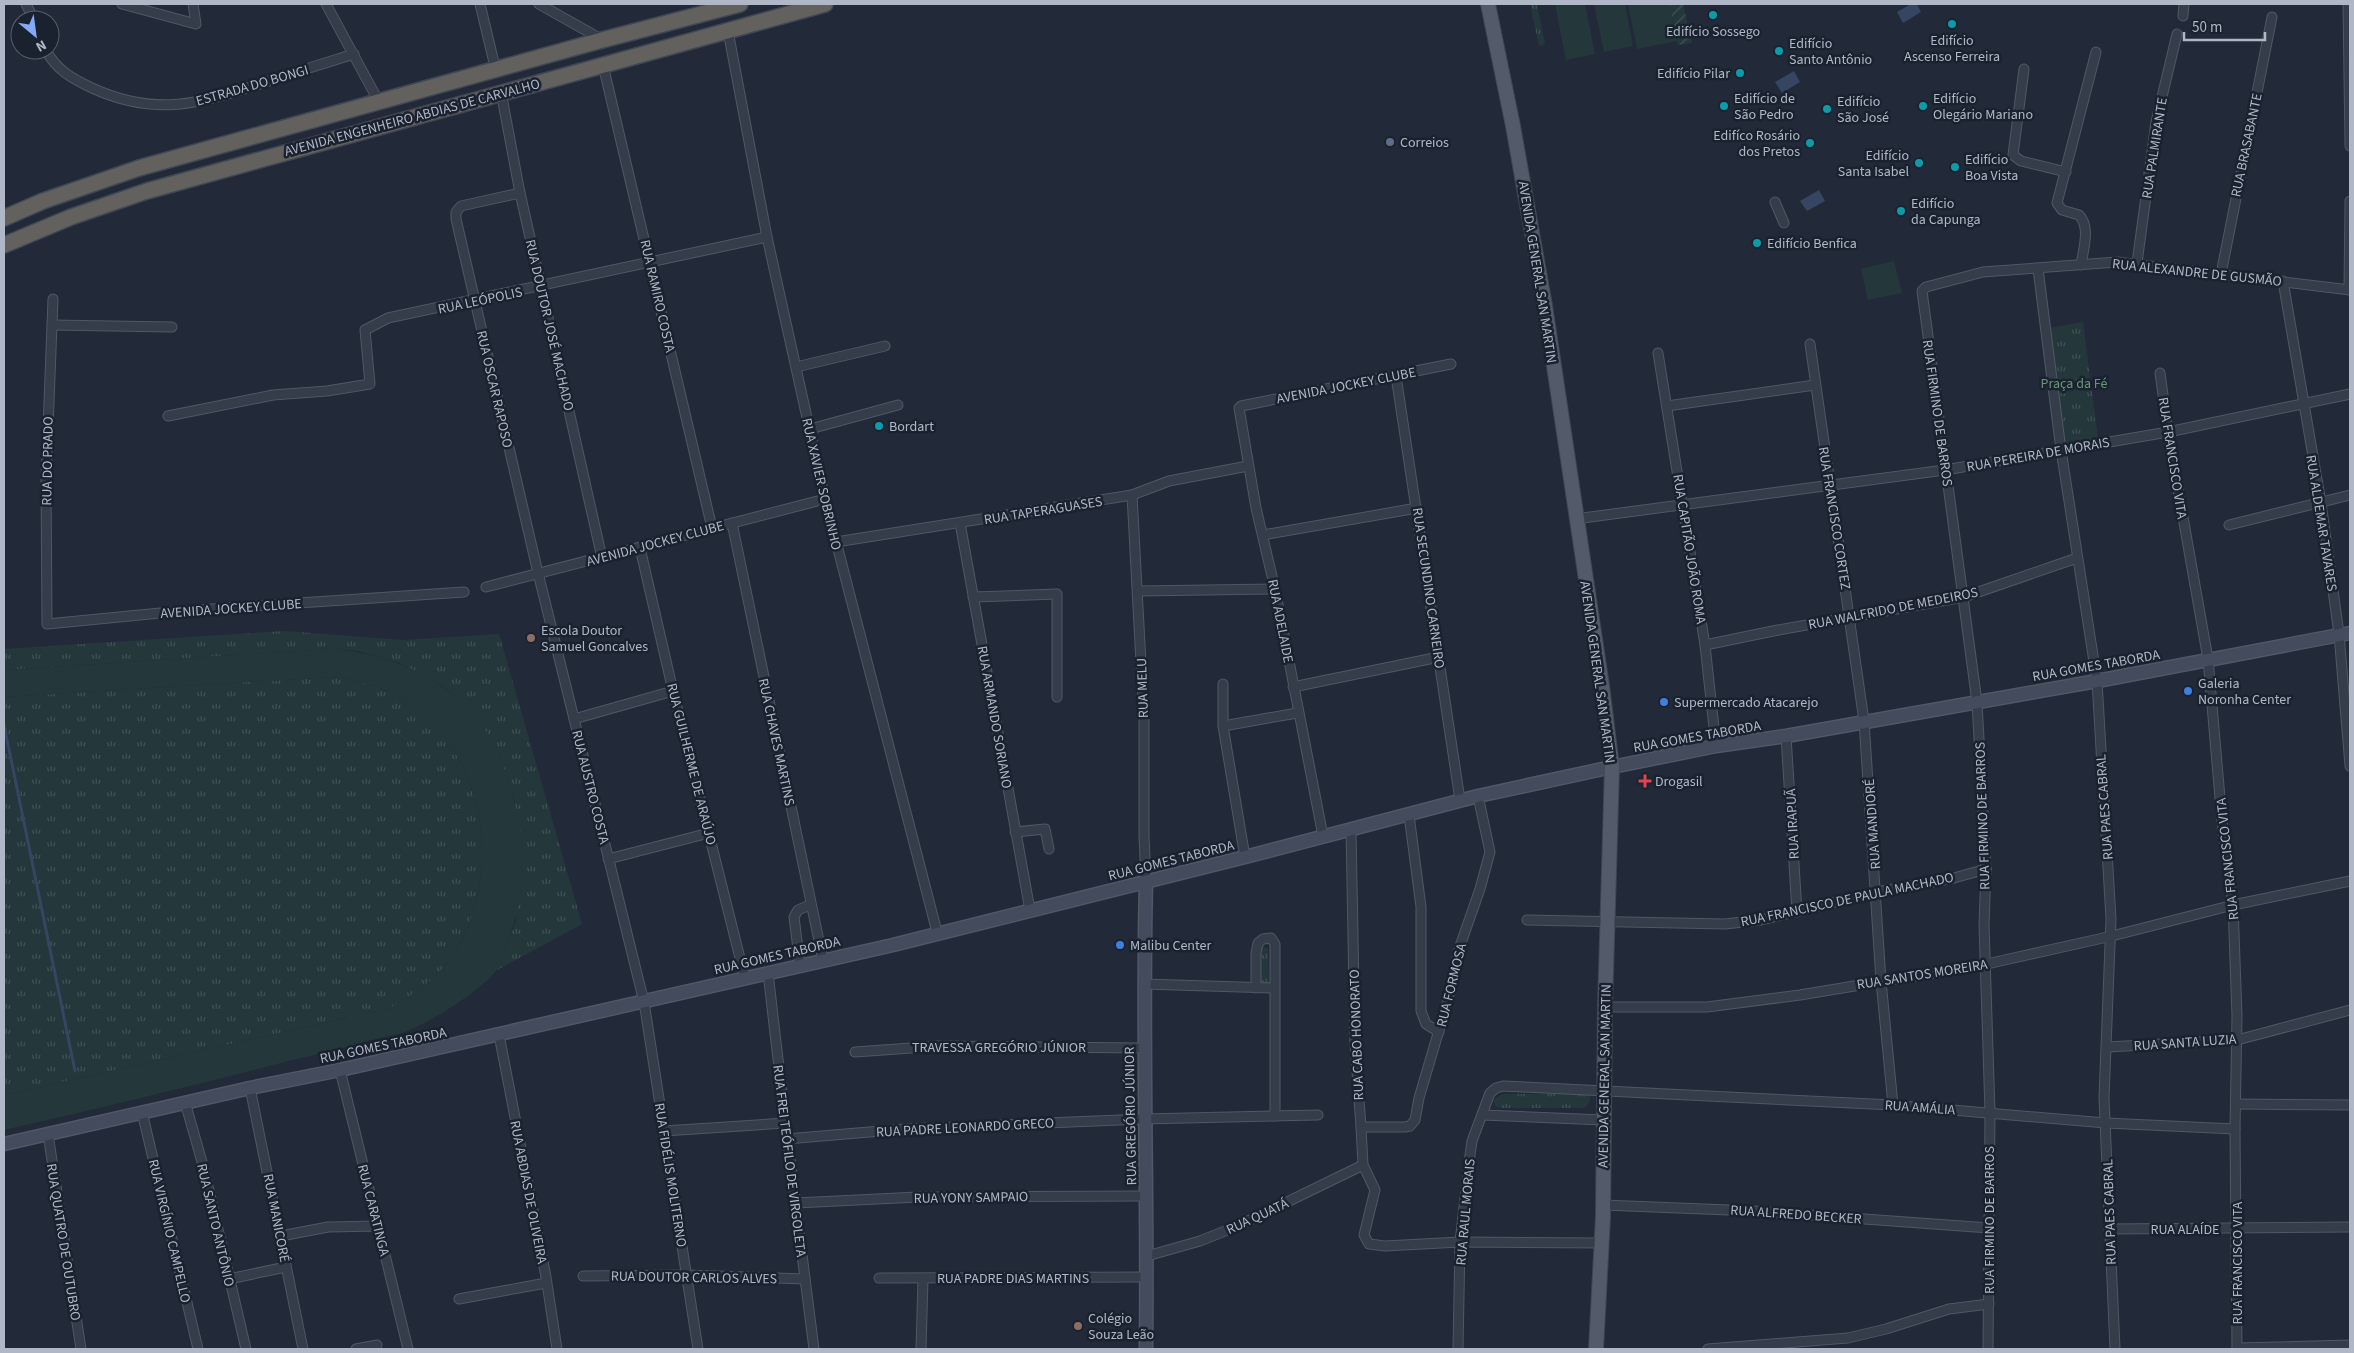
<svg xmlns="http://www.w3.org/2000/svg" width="2354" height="1353" viewBox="0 0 2354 1353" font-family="'Source Sans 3',sans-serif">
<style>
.grass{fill:url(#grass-tufts)}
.garden{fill:url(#garden-furrows)}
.pitch{fill:#24373b}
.water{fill:#354562}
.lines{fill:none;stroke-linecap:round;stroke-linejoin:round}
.stream{stroke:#354562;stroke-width:3}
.minor-casing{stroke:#505765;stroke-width:11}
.secondary-casing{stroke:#505765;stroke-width:15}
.primary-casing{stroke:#3f4653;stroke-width:16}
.trunk-casing{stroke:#404755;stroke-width:18}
.minor{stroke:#353d4a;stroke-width:9}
.secondary{stroke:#434b5d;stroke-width:12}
.primary{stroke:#535b6b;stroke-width:14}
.trunk{stroke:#62615e;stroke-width:15}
.culture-dot{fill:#0f9aa8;stroke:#1b222f;stroke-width:2}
.service-dot{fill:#5c6f8a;stroke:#1b222f;stroke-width:2}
.education-dot{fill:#8d6e63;stroke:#1b222f;stroke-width:2}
.shop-dot{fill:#3f7fe0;stroke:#1b222f;stroke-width:2}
.health-dot{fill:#e0444e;stroke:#1b222f;stroke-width:2}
.labels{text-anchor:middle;stroke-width:5;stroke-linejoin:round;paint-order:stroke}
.poi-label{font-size:14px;fill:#b0b7c6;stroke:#1b222f;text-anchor:start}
.street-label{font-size:14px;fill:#b0b7c6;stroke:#1b222f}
.park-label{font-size:14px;fill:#679776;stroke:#1b222f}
</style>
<defs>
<pattern id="grass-tufts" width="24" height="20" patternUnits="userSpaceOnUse" patternTransform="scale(1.25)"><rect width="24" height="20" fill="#24373b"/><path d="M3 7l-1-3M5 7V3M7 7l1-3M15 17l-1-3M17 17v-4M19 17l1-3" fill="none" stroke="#415256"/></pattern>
<pattern id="garden-furrows" width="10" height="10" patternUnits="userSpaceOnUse" patternTransform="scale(1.25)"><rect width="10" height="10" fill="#24373b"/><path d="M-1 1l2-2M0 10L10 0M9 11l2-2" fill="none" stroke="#415256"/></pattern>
</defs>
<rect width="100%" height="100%" fill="#222a3a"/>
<!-- grass -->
<g class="grass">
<polygon points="1530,4 1537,4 1545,44 1539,46"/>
<polygon points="2083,322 2098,439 2065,444 2049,328"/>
<polygon points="285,631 403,640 499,634 582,924 497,970 516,921 515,802 500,757 491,740 456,697 441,685 417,672 399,663 358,651 332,649 4,670 4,649"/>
<path d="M331 677C357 680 384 686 406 701 488 754 505 880 451 958 436 980 413 995 390 1008L4 1095V697Z"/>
<polygon points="1263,946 1268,949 1269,985 1258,986 1256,951"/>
<polygon points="1502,1094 1585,1094 1590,1096 1590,1101 1585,1108 1500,1108 1495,1106 1494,1100"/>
</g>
<!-- garden -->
<polygon class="garden" points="1669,4 1683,4 1692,43 1678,45"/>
<!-- pitch -->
<g class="pitch">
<polygon points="1555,4 1585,4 1595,54 1566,60"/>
<polygon points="1594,4 1625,4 1633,46 1604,52"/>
<polygon points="1628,4 1669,4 1677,41 1637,49"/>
<polygon points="1894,261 1902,293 1868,300 1861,269"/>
<path d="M332 649C402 654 476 691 502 762 525 824 531 882 507 944 504 952 502 964 496 971 480 991 433 1021 409 1030 398 1035 384 1037 372 1040 346 1047 320 1054 293 1060 197 1085 101 1108 4 1130V1095L390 1008C413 995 436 980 451 958 505 880 488 754 406 701 384 686 357 680 331 677L4 697V670Z"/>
</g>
<!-- water -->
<g class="water">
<polygon points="1911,4 1917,4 1921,12 1903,23 1897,12"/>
<polygon points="1794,71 1800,82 1782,93 1775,82"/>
<polygon points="1819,190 1825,201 1807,211 1800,201"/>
</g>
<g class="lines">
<!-- stream -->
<polyline class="stream" points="4,725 75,1071"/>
<!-- minor casing -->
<g class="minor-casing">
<g id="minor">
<polyline points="26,4 34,20"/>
<polyline points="122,4 196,24 193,4"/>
<polyline points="326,4 379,102"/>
<polyline points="480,4 496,71"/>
<polyline points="539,4 601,39"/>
<polyline points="2348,4 2350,146"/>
<polyline points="2183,16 2184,4"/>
<polyline points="728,31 767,237 825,499 937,932"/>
<path d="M46 50C56 70 73 79 92 88 158 118 201 103 266 82 295 72 325 63 354 54"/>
<polyline points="603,65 712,528"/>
<polyline points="2024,69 2013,155 2021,161 2066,172"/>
<polyline points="501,92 520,193 602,558"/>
<polyline points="520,193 461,206 456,212 456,219 538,573 644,1002 698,1349"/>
<polyline points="1775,202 1784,223"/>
<polyline points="2137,263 2156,122 2177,34"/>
<path d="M2081 265C2083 250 2091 227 2079 215L2062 210 2057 203 2096 52"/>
<polyline points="2038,269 2061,450 2097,681 2111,919 2104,1098 2115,1349"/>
<polyline points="2221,274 2272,17"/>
<polyline points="2283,281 2321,503 2339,634 2350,766"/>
<polyline points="2349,290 2350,201"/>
<polyline points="53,299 46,480 47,624 181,611 464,592"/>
<polyline points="52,325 172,327"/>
<polyline points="1810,344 1864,721 1881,981 1893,1105"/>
<polyline points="1658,353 1705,645 1716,746"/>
<polyline points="796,367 885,346"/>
<polyline points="2160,373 2168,432 2208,659 2222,821 2233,905 2237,1016 2235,1129 2237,1349"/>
<polyline points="1396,376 1460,800"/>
<polyline points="1667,406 1815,385"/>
<polyline points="168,416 273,395 327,391 370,384 365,330 388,318 767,237"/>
<polyline points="810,429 898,405"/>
<polyline points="1132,495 1144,719 1144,836 1146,882"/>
<polyline points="1575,519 1945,470 2168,432 2350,394"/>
<polyline points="732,523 823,960"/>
<polyline points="960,523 1030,910"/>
<polyline points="2229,525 2350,495"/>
<polyline points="1263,535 1417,508"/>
<polyline points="836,542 1132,495 1169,481 1248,466"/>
<polyline points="640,548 673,691 745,978"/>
<polyline points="486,587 825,499"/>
<polyline points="1139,591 1275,589"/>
<polyline points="973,597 1057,594 1057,697"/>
<polyline points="1705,645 1778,630 1964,597 2077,558"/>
<polyline points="1223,684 1223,726 1245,857"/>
<polyline points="1293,687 1439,657"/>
<polyline points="574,719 673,691"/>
<polyline points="1223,726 1297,713"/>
<polyline points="1786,736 1797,912"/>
<polyline points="1409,815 1421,907 1421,1011 1426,1024 1439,1032"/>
<polyline points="1351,829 1355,1043 1361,1127 1363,1165 1375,1190 1364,1235 1369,1244 1385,1246 1460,1242 1601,1243"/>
<polyline points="1015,832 1045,829 1049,849"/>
<polyline points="1323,836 1275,589 1256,508 1239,408 1241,406 1451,364"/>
<polyline points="608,859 709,833"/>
<polyline points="1527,920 1725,924 1761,920 1877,892 1954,878 1986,869"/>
<polyline points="800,965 794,917 798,910 810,905"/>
<path d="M768 972C782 1098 798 1224 814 1349"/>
<polyline points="1144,984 1274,988"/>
<polyline points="1256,988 1256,953 1258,943 1263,939 1271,938 1275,944 1275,1116"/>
<polyline points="1605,1007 1707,1007 1800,995 1987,964 2112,936 2233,905 2350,881"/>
<polyline points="499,1035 546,1277 557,1349"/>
<polyline points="2107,1047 2237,1040 2350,1010"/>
<polyline points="855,1052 939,1046 1143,1048"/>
<polyline points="340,1070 408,1349"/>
<polyline points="250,1088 303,1349"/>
<polyline points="185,1102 204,1169 246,1349"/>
<polyline points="2236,1104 2350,1105"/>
<polyline points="142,1112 198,1349"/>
<polyline points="1482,1115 1604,1120"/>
<polyline points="1361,1127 1405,1127 1410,1126 1415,1120 1419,1098 1447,1003 1460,946 1480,889 1490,852 1478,796"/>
<polyline points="664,1131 785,1123"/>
<polyline points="48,1134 81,1349"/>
<polyline points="786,1139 905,1129 1144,1119 1318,1115"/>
<polyline points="796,1203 918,1197 1146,1196"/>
<polyline points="1603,1205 1754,1211 1989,1228"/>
<polyline points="2109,1229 2350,1227"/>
<polyline points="281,1236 328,1227 378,1226"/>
<polyline points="1147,1256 1200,1241 1240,1225 1363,1165"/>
<polyline points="583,1276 687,1275 805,1279"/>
<polyline points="879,1278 1147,1277"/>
<polyline points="229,1279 286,1267"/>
<polyline points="459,1299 546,1283"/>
<polyline points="2237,1348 2350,1345"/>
<polyline points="356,1349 377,1345"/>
<polyline points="921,1349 923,1279"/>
<polyline points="1458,1349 1460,1242 1470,1155 1472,1141 1490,1093 1496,1088 1503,1086 1893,1105 2106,1123 2235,1129"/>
<polyline points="1708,1349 1848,1338 1886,1329 1949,1309 1989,1304"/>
<polyline points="1988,1349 1990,1112 1984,925 1986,869 1977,702 1922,291 1926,287 1983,272 2117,262 2350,290"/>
</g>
</g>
<!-- secondary casing -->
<g class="secondary-casing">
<g id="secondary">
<polyline points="4,1144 250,1088 340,1070 893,945 1245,857 1478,796 1612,767 1716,746 1786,736 2097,681 2350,633"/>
<path d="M1146 1349C1148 1193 1142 1038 1146 882"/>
</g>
</g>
<!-- primary casing -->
<g class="primary-casing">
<polyline id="primary" points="1488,4 1513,126 1545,306 1602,686 1612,767 1605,1007 1603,1217 1596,1349"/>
</g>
<!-- trunk casing -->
<g class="trunk-casing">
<g id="trunk">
<polyline points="4,218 43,201 139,168 602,40 740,4"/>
<polyline points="4,245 71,217 147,191 825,4"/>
</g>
</g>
<!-- minor -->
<use href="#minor" class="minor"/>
<!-- secondary -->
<use href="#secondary" class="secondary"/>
<!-- primary -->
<use href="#primary" class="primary"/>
<!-- trunk -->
<use href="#trunk" class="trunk"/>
</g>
<!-- markers -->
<g class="culture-dot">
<circle cx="1713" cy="15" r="5"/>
<circle cx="1952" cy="24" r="5"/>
<circle cx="1779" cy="51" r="5"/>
<circle cx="1740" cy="73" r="5"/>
<circle cx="1724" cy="106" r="5"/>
<circle cx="1923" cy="106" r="5"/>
<circle cx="1827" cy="109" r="5"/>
<circle cx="1810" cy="143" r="5"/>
<circle cx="1919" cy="163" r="5"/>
<circle cx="1955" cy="167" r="5"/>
<circle cx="1901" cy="211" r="5"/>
<circle cx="1757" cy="243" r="5"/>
<circle cx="879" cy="426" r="5"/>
</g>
<circle class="service-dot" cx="1390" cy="142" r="5"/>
<g class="education-dot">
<circle cx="531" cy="638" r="5"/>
<circle cx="1078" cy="1326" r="5"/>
</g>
<g class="shop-dot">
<circle cx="2188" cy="691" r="5"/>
<circle cx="1664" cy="702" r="5"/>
<circle cx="1120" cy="945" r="5"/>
</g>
<path class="health-dot" d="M1642.5 773.5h5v5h5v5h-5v5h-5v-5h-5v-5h5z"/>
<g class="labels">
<!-- poi labels -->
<g class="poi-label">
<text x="1713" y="36" text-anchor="middle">Edifício Sossego</text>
<text x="1952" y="45" text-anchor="middle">Edifício<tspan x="1952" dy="16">Ascenso Ferreira</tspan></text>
<text x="1789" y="48">Edifício<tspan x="1789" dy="16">Santo Antônio</tspan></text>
<text x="1730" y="78" text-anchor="end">Edifício Pilar</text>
<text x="1734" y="103">Edifício de<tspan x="1734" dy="16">São Pedro</tspan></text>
<text x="1933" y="103">Edifício<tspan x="1933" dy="16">Olegário Mariano</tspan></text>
<text x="1837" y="106">Edifício<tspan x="1837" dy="16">São José</tspan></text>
<text x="1800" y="140" text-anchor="end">Edifíco Rosário<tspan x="1800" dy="16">dos Pretos</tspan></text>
<text x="1400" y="147">Correios</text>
<text x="1909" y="160" text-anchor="end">Edifício<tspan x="1909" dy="16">Santa Isabel</tspan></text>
<text x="1965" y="164">Edifício<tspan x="1965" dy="16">Boa Vista</tspan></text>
<text x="1911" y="208">Edifício<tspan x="1911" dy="16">da Capunga</tspan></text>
<text x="1767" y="248">Edifício Benfica</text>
<text x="889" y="431">Bordart</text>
<text x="541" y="635">Escola Doutor<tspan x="541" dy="16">Samuel Goncalves</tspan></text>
<text x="2198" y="688">Galeria<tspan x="2198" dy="16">Noronha Center</tspan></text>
<text x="1674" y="707">Supermercado Atacarejo</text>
<text x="1655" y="786">Drogasil</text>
<text x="1130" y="950">Malibu Center</text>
<text x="1088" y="1323">Colégio<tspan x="1088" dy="16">Souza Leão</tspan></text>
</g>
<!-- street labels -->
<g class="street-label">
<text transform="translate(252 85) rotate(-16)" y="5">ESTRADA DO BONGI</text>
<text transform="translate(412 117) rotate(-15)" y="5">AVENIDA ENGENHEIRO ABDIAS DE CARVALHO</text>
<text transform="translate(2246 145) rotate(-78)" y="5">RUA BRASABANTE</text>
<text transform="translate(2154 148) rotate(-81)" y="5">RUA PALMIRANTE</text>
<text transform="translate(1538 272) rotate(81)" y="5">AVENIDA GENERAL SAN MARTIN</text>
<text transform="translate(2197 272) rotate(6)" y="5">RUA ALEXANDRE DE GUSMÃO</text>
<text transform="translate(658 296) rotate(77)" y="5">RUA RAMIRO COSTA</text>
<text transform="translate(480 300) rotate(-12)" y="5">RUA LEÓPOLIS</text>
<text transform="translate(550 325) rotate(77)" y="5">RUA DOUTOR JOSÉ MACHADO</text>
<text transform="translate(1346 385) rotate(-11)" y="5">AVENIDA JOCKEY CLUBE</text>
<text transform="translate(495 389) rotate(77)" y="5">RUA OSCAR RAPOSO</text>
<text transform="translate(1938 413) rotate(82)" y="5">RUA FIRMINO DE BARROS</text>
<text transform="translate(2038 454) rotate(-10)" y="5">RUA PEREIRA DE MORAIS</text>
<text transform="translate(2173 458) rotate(81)" y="5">RUA FRANCISCO VITA</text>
<text transform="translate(47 461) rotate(-89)" y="5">RUA DO PRADO</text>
<text transform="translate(822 484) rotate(77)" y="5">RUA XAVIER SOBRINHO</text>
<text transform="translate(1043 510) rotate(-9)" y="5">RUA TAPERAGUASES</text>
<text transform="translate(1835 518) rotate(81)" y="5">RUA FRANCISCO CORTEZ</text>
<text transform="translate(2322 523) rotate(81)" y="5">RUA ALDEMAR TAVARES</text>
<text transform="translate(655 543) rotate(-15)" y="5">AVENIDA JOCKEY CLUBE</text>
<text transform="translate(1690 549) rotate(81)" y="5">RUA CAPITÃO JOÃO ROMA</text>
<text transform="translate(1429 588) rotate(82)" y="5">RUA SECUNDINO CARNEIRO</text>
<text transform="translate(231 608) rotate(-4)" y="5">AVENIDA JOCKEY CLUBE</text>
<text transform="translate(1893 608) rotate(-11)" y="5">RUA WALFRIDO DE MEDEIROS</text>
<text transform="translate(1281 621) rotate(79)" y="5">RUA ADELAIDE</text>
<text transform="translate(2096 665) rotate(-10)" y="5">RUA GOMES TABORDA</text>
<text transform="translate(1598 672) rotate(82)" y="5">AVENIDA GENERAL SAN MARTIN</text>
<text transform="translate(1142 688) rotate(-92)" y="5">RUA MELU</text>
<text transform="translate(995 717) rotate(80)" y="5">RUA ARMANDO SORIANO</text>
<text transform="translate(1697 736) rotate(-10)" y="5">RUA GOMES TABORDA</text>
<text transform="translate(777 742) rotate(78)" y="5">RUA CHAVES MARTINS</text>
<text transform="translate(692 764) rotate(76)" y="5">RUA GUILHERME DE ARAÚJO</text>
<text transform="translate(591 787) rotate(76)" y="5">RUA AUSTRO COSTA</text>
<text transform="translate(2104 807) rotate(-94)" y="5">RUA PAES CABRAL</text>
<text transform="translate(1982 816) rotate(-92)" y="5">RUA FIRMINO DE BARROS</text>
<text transform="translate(1792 824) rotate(-93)" y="5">RUA IRAPUÃ</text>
<text transform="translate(1872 824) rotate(-94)" y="5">RUA MANDIORÉ</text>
<text transform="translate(2227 859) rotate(-96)" y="5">RUA FRANCISCO VITA</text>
<text transform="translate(1171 860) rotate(-14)" y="5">RUA GOMES TABORDA</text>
<text transform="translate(1847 899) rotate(-12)" y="5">RUA FRANCISCO DE PAULA MACHADO</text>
<text transform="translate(777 955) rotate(-13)" y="5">RUA GOMES TABORDA</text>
<text transform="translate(1922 974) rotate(-9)" y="5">RUA SANTOS MOREIRA</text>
<text transform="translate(1451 985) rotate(-76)" y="5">RUA FORMOSA</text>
<text transform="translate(1356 1035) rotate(-92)" y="5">RUA CABO HONORATO</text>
<text transform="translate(2185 1042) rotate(-4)" y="5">RUA SANTA LUZIA</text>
<text transform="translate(383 1045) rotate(-12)" y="5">RUA GOMES TABORDA</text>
<text x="999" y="1052">TRAVESSA GREGÓRIO JÚNIOR</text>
<text transform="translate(1604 1076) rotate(-89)" y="5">AVENIDA GENERAL SAN MARTIN</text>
<text transform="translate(1920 1107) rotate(4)" y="5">RUA AMÁLIA</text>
<text transform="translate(1130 1116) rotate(-91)" y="5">RUA GREGÓRIO JÚNIOR</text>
<text transform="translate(965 1127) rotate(-3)" y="5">RUA PADRE LEONARDO GRECO</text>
<text transform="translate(790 1161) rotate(83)" y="5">RUA FREI TEÓFILO DE VIRGOLETA</text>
<text transform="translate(671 1175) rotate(81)" y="5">RUA FIDÉLIS MOLITERNO</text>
<text transform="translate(529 1192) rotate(79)" y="5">RUA ABDIAS DE OLIVEIRA</text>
<text transform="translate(971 1197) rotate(-1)" y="5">RUA YONY SAMPAIO</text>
<text transform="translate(374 1210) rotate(76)" y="5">RUA CARATINGA</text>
<text transform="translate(1465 1212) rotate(-85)" y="5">RUA RAUL MORAIS</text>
<text transform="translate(2109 1212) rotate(-92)" y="5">RUA PAES CABRAL</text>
<text transform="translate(1796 1214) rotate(4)" y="5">RUA ALFREDO BECKER</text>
<text transform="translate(1257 1216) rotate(-25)" y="5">RUA QUATÁ</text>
<text transform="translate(277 1218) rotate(79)" y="5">RUA MANICORÉ</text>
<text transform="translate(1989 1220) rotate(-90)" y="5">RUA FIRMINO DE BARROS</text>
<text transform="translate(216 1225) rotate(77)" y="5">RUA SANTO ANTÔNIO</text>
<text x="2185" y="1234">RUA ALAÍDE</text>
<text transform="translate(170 1231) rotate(77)" y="5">RUA VIRGÍNIO CAMPELLO</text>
<text transform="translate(64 1242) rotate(81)" y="5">RUA QUATRO DE OUTUBRO</text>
<text transform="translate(2237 1263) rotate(-90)" y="5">RUA FRANCISCO VITA</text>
<text transform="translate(694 1277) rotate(1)" y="5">RUA DOUTOR CARLOS ALVES</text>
<text x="1013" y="1283">RUA PADRE DIAS MARTINS</text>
</g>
<!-- park labels -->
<g class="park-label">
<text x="2074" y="388">Praça da Fé</text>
</g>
</g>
<!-- border -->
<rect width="2354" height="1353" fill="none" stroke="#b0b7c6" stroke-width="10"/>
<!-- north arrow -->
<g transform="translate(35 35) rotate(151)"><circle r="24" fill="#1b222f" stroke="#575e6b"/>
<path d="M0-4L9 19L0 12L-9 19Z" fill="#84a9f7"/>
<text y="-8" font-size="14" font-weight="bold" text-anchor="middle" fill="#b0b7c6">N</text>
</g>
<!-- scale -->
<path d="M2184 32v8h81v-8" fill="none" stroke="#b0b7c6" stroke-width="2.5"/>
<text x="2192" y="32" font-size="15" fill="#b0b7c6" stroke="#1b222f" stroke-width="4" paint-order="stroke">50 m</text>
</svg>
